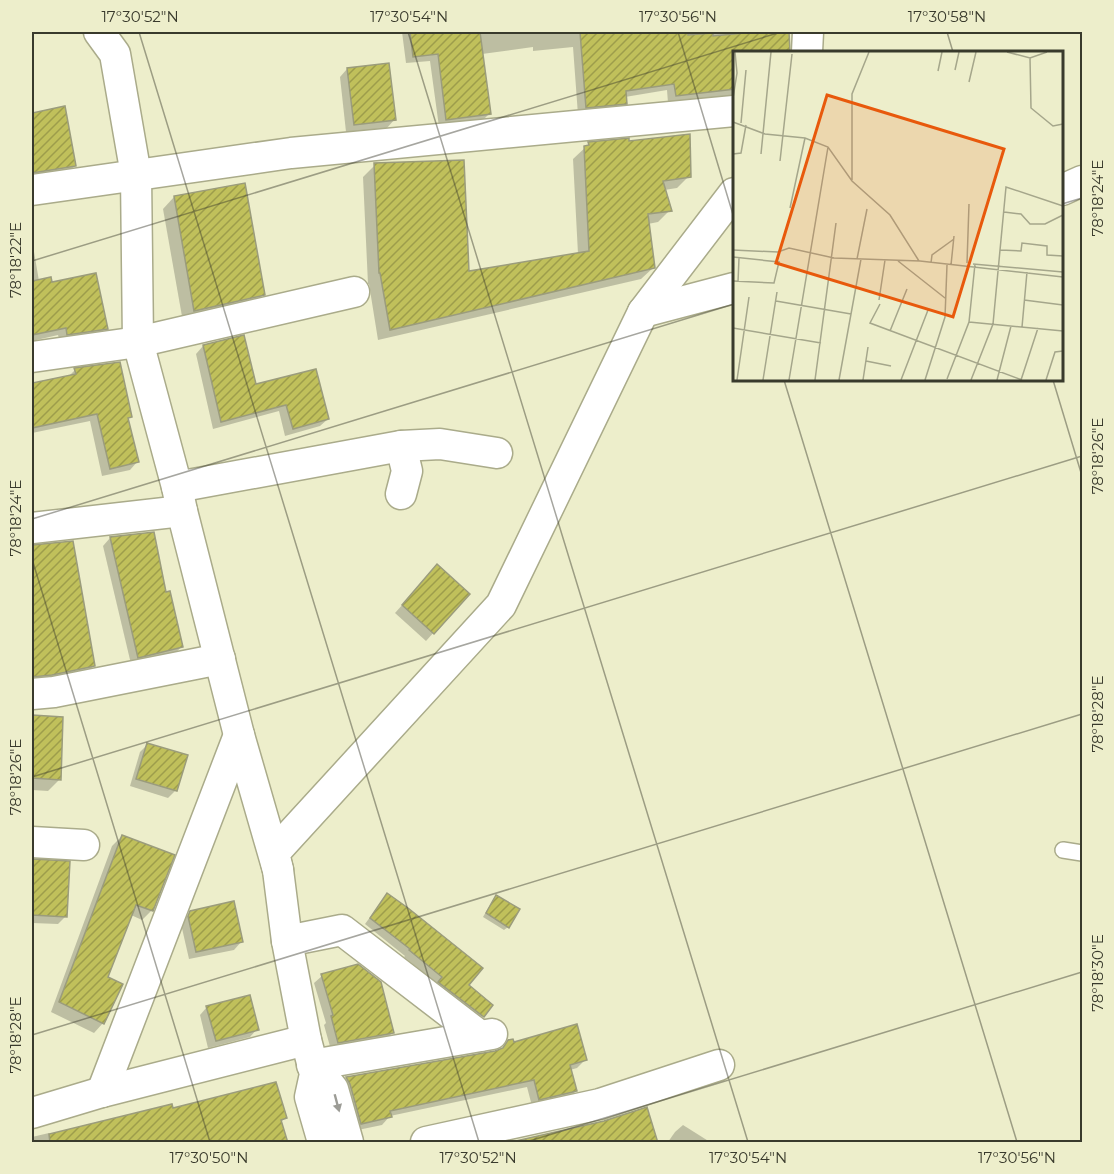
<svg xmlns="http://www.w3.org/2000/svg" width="1114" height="1174" viewBox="0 0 1114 1174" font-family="Montserrat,sans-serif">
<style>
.shadow{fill:#0003}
.building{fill:url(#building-hatch);stroke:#9b9c7c;stroke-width:1.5}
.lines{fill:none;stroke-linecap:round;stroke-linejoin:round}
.service-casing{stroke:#aaab8a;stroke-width:18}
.minor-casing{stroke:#aaab8a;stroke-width:33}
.service{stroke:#fff;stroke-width:15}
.minor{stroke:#fff;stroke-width:30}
.oneway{fill:#9c9c96}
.ticks{fill:none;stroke:#393a2c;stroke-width:1.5;stroke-opacity:0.45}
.inset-road{fill:none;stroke:#a5a68b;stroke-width:1.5}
.view{fill:#e8590c;fill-opacity:0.15;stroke:#e8590c;stroke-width:3}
.inset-edge{fill:none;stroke:#393a2c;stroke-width:3}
.neatline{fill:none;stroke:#393a2c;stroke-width:2}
.ticks-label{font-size:15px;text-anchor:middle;fill:#393a2c}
</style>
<defs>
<pattern id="building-hatch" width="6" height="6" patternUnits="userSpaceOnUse" patternTransform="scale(1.5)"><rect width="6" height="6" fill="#c0c05b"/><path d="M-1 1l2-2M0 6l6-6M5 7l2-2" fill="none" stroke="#9d9d4b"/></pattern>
</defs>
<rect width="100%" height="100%" fill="#edeecb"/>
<!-- shadow -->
<g class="shadow">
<polygon points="402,32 744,32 744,34 787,32 789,52 734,52 734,96 668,103 667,90 625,97 625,103 618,111 578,115 573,47 533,51 533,47 482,54 490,113 482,121 439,127 430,61 406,63"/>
<polygon points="347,69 394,120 387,128 346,132 340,77"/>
<polygon points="63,108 75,166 67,173 37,178 35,166 32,167 32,114"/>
<polygon points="628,142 689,176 677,188 664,190 670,210 658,222 648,224 653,268 641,279 378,340 369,284 368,284 363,177 375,165 468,273 578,254 573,159 589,144"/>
<polygon points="174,197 264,294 252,306 183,322 163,209"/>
<polygon points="32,240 39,281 51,284 106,328 98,336 60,342 58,335 32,341"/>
<polygon points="203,346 255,386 328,419 320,426 285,436 279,411 213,429 196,354"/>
<polygon points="75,370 130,417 127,420 137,462 130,470 102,476 90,421 32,433 32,385 67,378"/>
<polygon points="110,538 165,594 181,647 174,655 131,664 103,546"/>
<polygon points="32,546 34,547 94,666 83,676 32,686"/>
<polygon points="430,574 468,594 426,641 395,613"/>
<polygon points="32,717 62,718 60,779 48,791 32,790"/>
<polygon points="148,744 176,790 168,798 130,786 140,752"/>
<polygon points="122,836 152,910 142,920 131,915 106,978 103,1023 94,1033 51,1012 112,846"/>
<polygon points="33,861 65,917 58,924 32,923 32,862"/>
<polygon points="387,895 467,985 491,1005 477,1022 433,989 438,984 404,957 405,956 365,924 382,901"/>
<polygon points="493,900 508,927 504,930 483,917"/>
<polygon points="191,912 241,942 234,950 189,959 181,924 183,920"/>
<polygon points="322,976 392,1033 385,1041 331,1050 324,1025 326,1023 314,983"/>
<polygon points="207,1007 257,1029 250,1037 208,1048 200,1015"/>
<polygon points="509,1042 585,1060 577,1068 570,1070 576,1091 568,1099 532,1106 527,1087 390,1116 382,1125 353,1131 339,1086 346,1078 495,1052 500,1050"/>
<polygon points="172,1110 285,1118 281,1122 286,1142 32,1142 32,1137 49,1133 50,1136"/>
<polygon points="683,1125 710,1142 668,1142 675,1132"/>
</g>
<!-- building -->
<g class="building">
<polygon points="410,32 480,32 491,114 446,120 438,54 413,57"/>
<polygon points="580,32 688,32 688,35 713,33 713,36 755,32 789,32 790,52 735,52 735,89 676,96 674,84 626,91 627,104 586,108"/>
<polygon points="389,63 396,120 354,125 347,68"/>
<polygon points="65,106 76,166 32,173 32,113"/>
<polygon points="690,134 691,177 663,181 672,211 648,214 655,268 390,330 380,273 379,273 374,163 464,160 469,271 589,251 584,146 589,145 588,142 629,138 629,141"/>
<polygon points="245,183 265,295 194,311 174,196"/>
<polygon points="96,273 108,329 67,335 66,328 32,335 32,281 51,277 52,282"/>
<polygon points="244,335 256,384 316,369 329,419 293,429 286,405 221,422 203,345"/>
<polygon points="120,362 132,417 128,418 139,462 110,469 97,414 32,428 32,383 76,374 74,368"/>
<polygon points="154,532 166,592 170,591 183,647 138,658 110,537"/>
<polygon points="73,541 95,666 52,675 32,677 32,545"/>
<polygon points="437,564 470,594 434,634 402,605"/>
<polygon points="32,715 63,717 61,780 32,778"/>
<polygon points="147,743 188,755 177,791 136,779"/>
<polygon points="122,835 175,855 153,911 136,905 108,977 123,984 104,1024 59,1002"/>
<polygon points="32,859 70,861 67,917 32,915"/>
<polygon points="387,893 408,908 483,968 469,985 493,1005 484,1017 438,982 442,977 409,950 410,949 370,918"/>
<polygon points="496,895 520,909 509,928 486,913"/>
<polygon points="234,901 243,942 196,952 188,916 190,911"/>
<polygon points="358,964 381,982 394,1033 338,1043 331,1016 333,1015 321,974"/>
<polygon points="250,995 259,1030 216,1041 206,1006"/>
<polygon points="577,1024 587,1060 570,1065 577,1091 539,1100 534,1080 390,1111 392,1117 361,1124 350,1084 346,1077 495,1051 503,1048 508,1040 513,1039 514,1042"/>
<polygon points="276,1082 287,1118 281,1120 288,1143 50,1143 49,1134 172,1104 173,1108"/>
<polygon points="647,1107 658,1143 507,1143 604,1121"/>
</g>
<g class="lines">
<!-- service casing -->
<g class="service-casing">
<polyline id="service" points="1063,850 1082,853"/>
</g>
<!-- minor casing -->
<g class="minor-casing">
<g id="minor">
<polyline points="99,32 115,54 136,175 138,342 177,487 182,511 239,735 278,870 287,941 306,1040 315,1074 310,1097 323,1142"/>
<polyline points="807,52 808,32"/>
<polyline points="32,190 291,153 734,111"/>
<polyline points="1062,190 1082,181"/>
<polyline points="643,312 734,288"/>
<polyline points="32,357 138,342 354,292"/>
<polyline points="401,446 407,471 401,494"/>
<polyline points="177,487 401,446 440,444 497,453"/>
<polyline points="32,528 182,511"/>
<polyline points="32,694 54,692 220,659"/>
<polyline points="32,842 84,845"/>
<polyline points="278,870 274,853 501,605 643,312 734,193"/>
<polyline points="287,941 342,930 480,1036"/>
<polyline points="312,1065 492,1034"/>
<polyline points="315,1074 321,1074 333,1089 348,1142"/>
<polyline points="102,1092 239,735"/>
<polyline points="32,1113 102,1092 306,1040"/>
<polyline points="426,1142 600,1104 719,1065"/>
</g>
</g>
<!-- service -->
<use href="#service" class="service"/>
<!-- minor -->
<use href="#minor" class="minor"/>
</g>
<!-- one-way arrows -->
<defs><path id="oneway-solid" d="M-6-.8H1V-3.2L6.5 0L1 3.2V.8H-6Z" transform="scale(1.5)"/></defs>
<use class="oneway" href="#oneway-solid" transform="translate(337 1103) rotate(75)"/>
<!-- ticks -->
<path class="ticks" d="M139 32 479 1142M408 32 748 1142M678 32 734 218M947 32 953 52M1062 204 1082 198M32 261 781 32M784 380 1017 1142M1053 380 1082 476M32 519 734 304M32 559 210 1142M32 777 1082 456M32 1035 1082 714M526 1142 1082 972"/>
<!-- overview -->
<g transform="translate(733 51)">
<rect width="330" height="330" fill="#edeecb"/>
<path class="inset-road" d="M274 1 297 7 314 1M297 7 298 57 320 75 330 73M222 19 226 1M205 20 209 1M236 31 243 1M0 47 4 22 2 1M0 71 32 83 72 87 95 96 119 130 157 164 186 210M8 72 13 19M0 103 8 102 13 74M28 103 38 1M47 110 59 3M119 129V43L136 1M57 157 72 87M271 161 288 163 297 173H312L330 164M0 199 45 201 56 197 101 207 187 210 330 226M267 199 288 200 289 192 314 195V204L330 205M0 206 46 211 41 232 0 230M124 208 134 158M165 210 212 247M198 212 199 204 221 188M234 212 236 153M240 213 330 221M218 214 221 185M5 231 6 207M146 249 152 209M291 249 330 254M43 250 118 263M147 253 137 272 289 329M236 271 330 280M289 276 294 221M0 277 88 292M157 280 174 238M133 310 158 315M214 328 236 271 242 213M4 329 16 246M30 329 44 241M56 329 95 96M82 329 103 172M106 329 128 208M130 329 135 296M168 329 195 259M192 329 212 266 214 214M238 329 260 273 273 136 330 155M264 329 278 275M288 329 305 277M313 329 322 301 330 300"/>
<path class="view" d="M94 44 271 98 220 266 43 212Z"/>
<rect width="330" height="330" class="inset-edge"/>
</g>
<!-- border -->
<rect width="1114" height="1174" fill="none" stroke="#edeecb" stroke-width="66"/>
<rect x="33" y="33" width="1048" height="1108" class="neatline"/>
<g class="ticks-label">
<text x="140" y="22">17°30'52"N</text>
<text x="409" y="22">17°30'54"N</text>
<text x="678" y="22">17°30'56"N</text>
<text x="947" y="22">17°30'58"N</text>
<text transform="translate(1098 198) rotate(-90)" y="5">78°18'24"E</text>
<text transform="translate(16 260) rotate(-90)" y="5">78°18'22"E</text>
<text transform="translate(1098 456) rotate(-90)" y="5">78°18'26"E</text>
<text transform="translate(16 518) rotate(-90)" y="5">78°18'24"E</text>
<text transform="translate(1098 714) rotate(-90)" y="5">78°18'28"E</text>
<text transform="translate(16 777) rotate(-90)" y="5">78°18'26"E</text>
<text transform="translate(1098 973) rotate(-90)" y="5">78°18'30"E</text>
<text transform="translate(16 1035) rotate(-90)" y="5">78°18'28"E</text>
<text x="209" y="1163">17°30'50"N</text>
<text x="478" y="1163">17°30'52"N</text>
<text x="748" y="1163">17°30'54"N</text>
<text x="1017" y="1163">17°30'56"N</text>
</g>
</svg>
